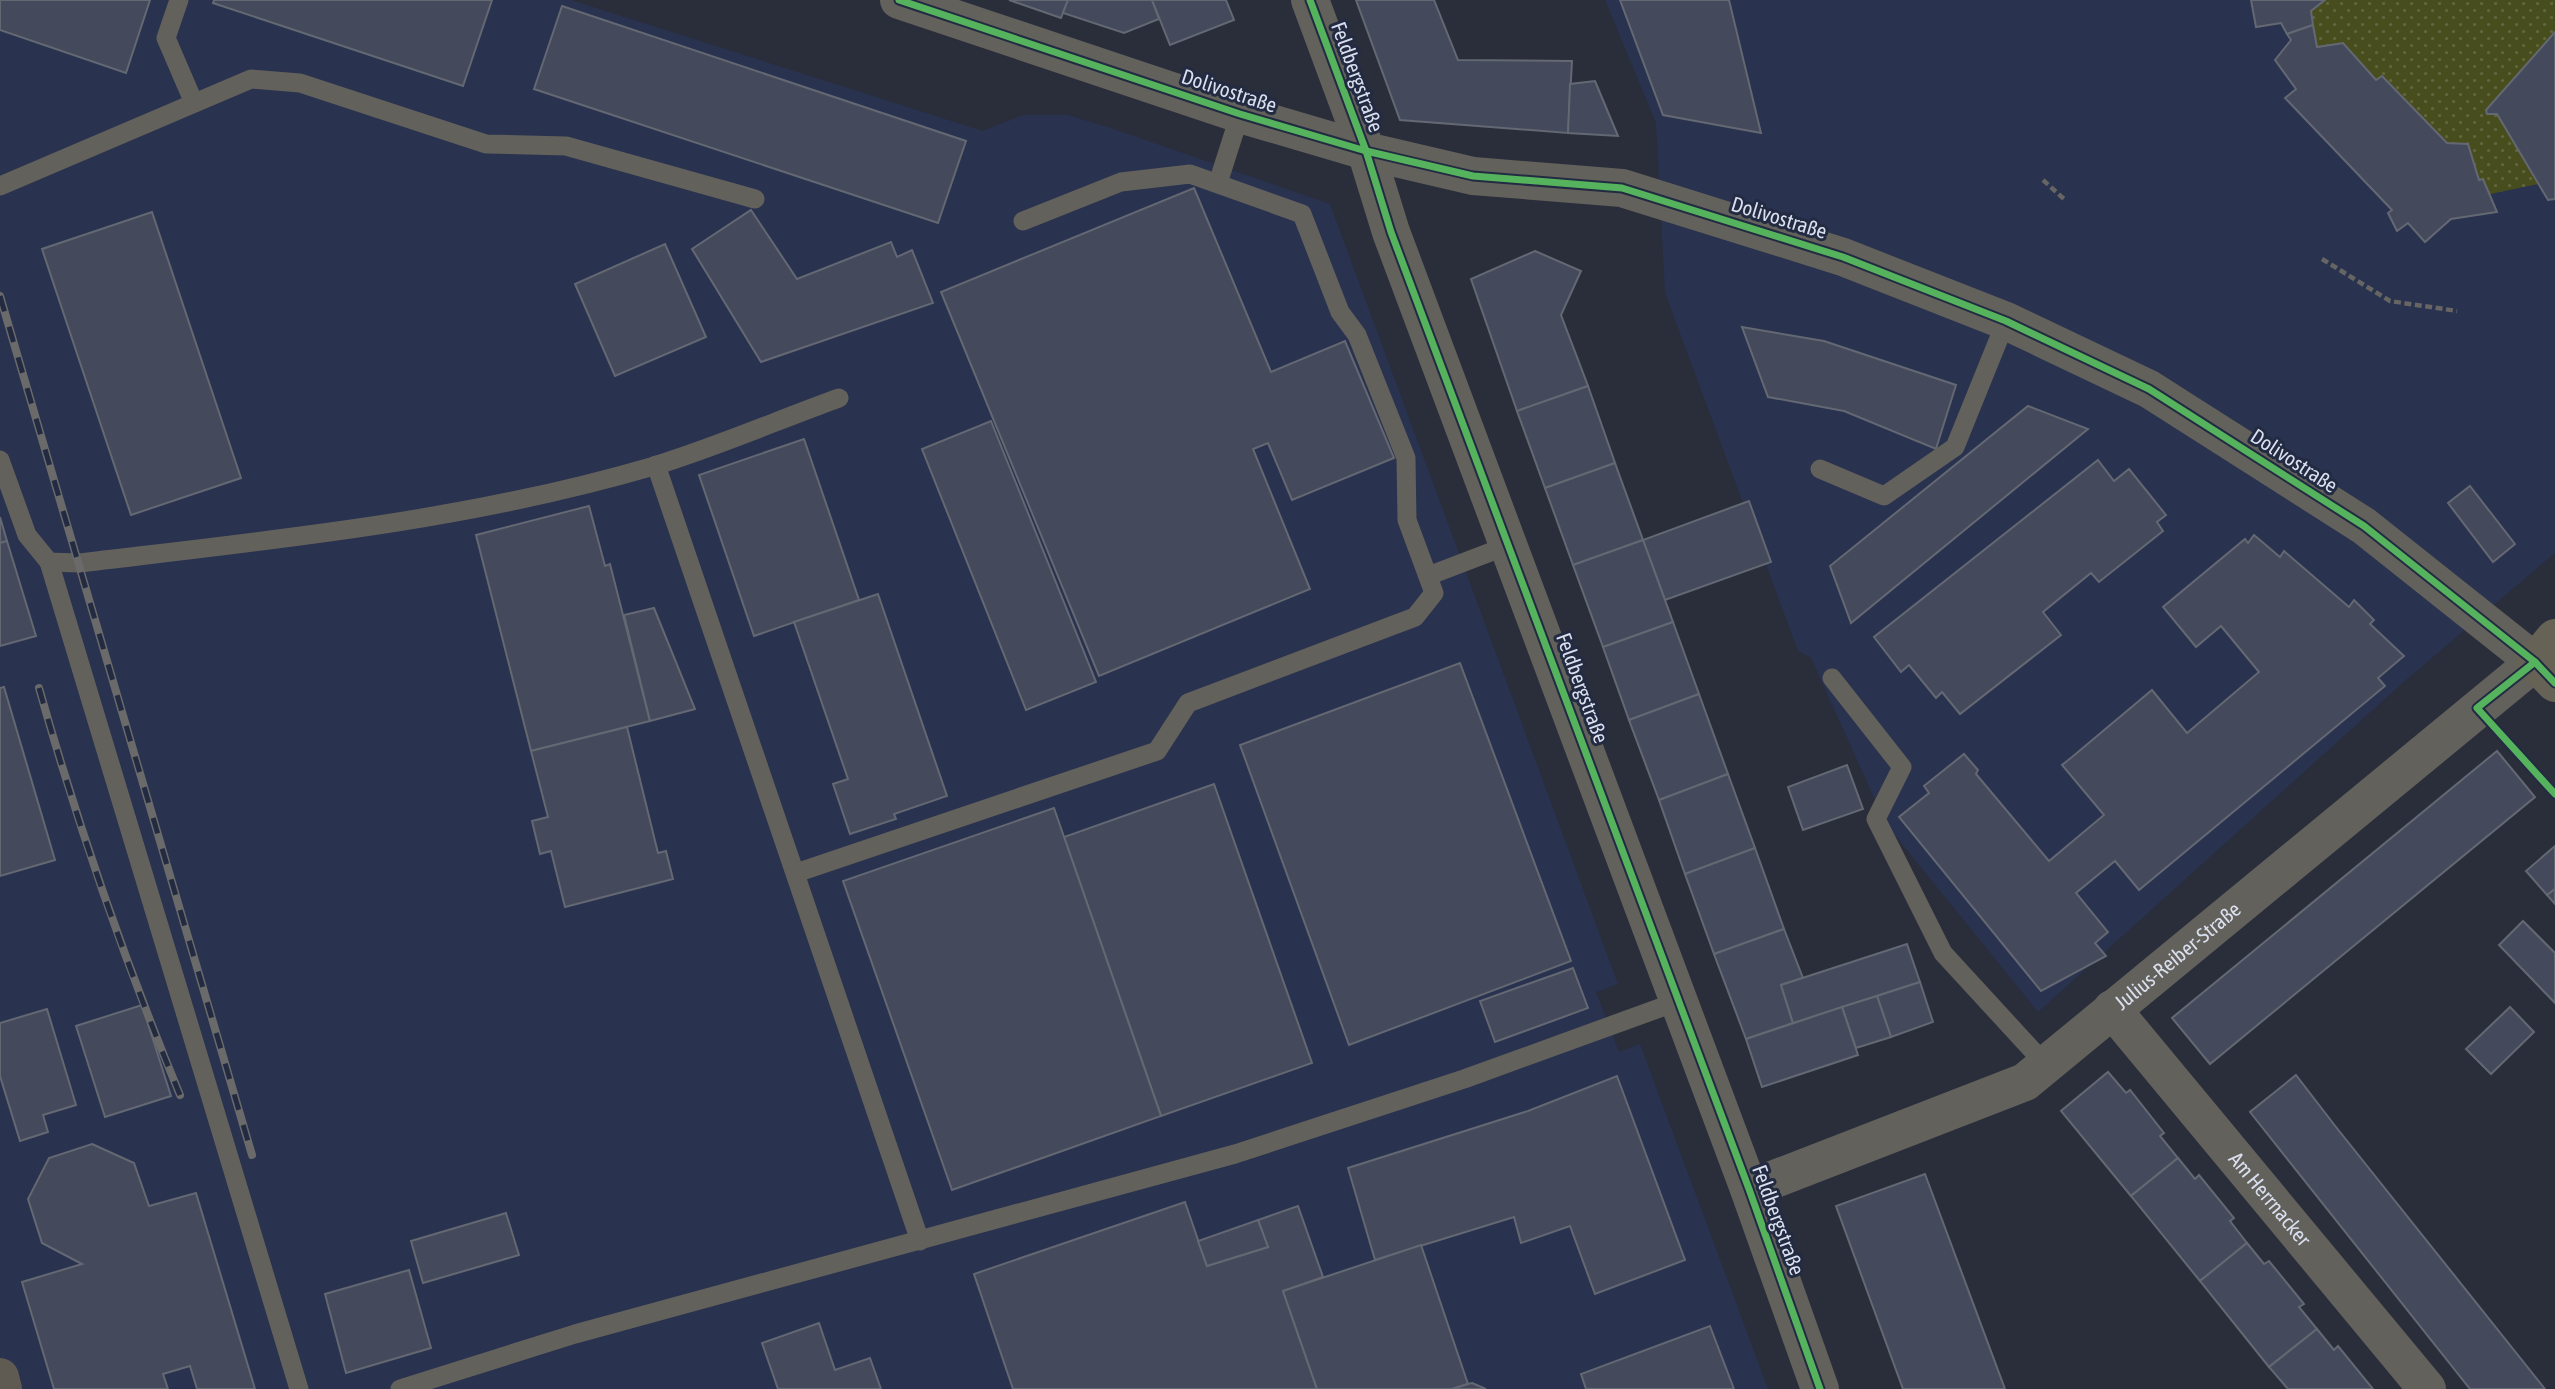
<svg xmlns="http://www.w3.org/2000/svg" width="2555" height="1389" viewBox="0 0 2555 1389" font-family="'Asap Condensed',sans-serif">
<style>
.built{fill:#29324e}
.park{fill:url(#park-dots)}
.building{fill:#444a5b;stroke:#646873;stroke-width:2}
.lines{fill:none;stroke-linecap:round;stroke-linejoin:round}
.path{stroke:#666564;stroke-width:4.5;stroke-dasharray:7 3.5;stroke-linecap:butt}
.service{stroke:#63615c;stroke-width:19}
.minor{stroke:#63615c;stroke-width:38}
.tertiary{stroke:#63615c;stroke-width:38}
.secondary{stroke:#605b52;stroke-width:38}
.primary{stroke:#666256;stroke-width:38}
.rail-casing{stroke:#6a6a6a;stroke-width:8}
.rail{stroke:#232b42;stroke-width:5;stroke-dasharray:16;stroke-linecap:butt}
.cycleway-casing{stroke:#232b42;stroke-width:11}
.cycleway{stroke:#56b35d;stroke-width:7}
.labels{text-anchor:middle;stroke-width:6;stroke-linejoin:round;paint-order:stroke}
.street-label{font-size:21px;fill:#d9dfee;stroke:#232b42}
</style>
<defs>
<pattern id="park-dots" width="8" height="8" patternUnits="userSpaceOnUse" patternTransform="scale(1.75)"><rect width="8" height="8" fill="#484d1d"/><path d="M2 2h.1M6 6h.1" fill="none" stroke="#62663e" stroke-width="1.8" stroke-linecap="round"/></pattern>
</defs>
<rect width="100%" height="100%" fill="#2a2e3b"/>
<!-- built -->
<g class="built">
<polygon points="0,0 571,0 983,131 1023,115 1067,115 1108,127 1330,204 1618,984 1596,992 1619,1052 1640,1044 1768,1389 0,1389"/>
<polygon points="1605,0 2555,0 2555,553 2406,680 2038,1012 1886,824 1811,658 1798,651 1665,293 1656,123"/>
</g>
<!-- park -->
<polygon class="park" points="2325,0 2555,0 2555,32 2486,110 2488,114 2497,114 2538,184 2490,194 2483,179 2479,180 2447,143 2376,80 2343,43 2317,47 2311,11"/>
<!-- building -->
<g class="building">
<polygon points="0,0 150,0 126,73 0,30"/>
<polygon points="214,0 492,0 463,86 213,3"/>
<polygon points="1009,0 1068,0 1061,18"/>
<polygon points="1068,0 1152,0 1159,19 1124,33 1063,13"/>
<polygon points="1152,0 1226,0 1234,20 1170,45"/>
<polygon points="1356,0 1434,0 1458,60 1572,61 1568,133 1400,120"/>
<polygon points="1620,0 1729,0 1761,133 1663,115"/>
<polygon points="2251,0 2325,0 2311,11 2313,25 2287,34 2281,23 2256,27"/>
<polygon points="562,6 966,141 938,223 534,89"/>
<polygon points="2313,25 2317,47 2343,43 2376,80 2382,76 2447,143 2468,144 2479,180 2483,179 2497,212 2451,219 2425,242 2408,223 2397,231 2388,213 2392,210 2285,98 2296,89 2275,60 2291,40 2287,34"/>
<polygon points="2555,32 2555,199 2548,200 2497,114 2487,114 2486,110"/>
<polygon points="1595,81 1618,136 1568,133 1570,84"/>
<polygon points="1194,188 1271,372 1345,341 1394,458 1292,500 1268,443 1253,449 1310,589 1099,676 941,292"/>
<polygon points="751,210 797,279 891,242 897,257 912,250 933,303 761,362 692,249"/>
<polygon points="152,212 241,478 131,515 42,249"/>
<polygon points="665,244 706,337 615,376 575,284"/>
<polygon points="1535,251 1581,271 1561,315 1588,386 1517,411 1471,279"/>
<polygon points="1742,327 1824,341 1956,385 1936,449 1844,411 1768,397"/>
<polygon points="1588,386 1615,463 1545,488 1517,411"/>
<polygon points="2028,406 2088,429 1851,623 1830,566"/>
<polygon points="991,421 1096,682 1026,710 922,449"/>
<polygon points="804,439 859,600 754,636 699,475"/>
<polygon points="2098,460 2114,481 2129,469 2166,515 2157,522 2163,531 2099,582 2091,573 2043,612 2061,635 1960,714 1942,692 1936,698 1909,665 1901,672 1874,637"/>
<polygon points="1615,463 1643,540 1573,565 1545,488"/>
<polygon points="2470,486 2515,544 2493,562 2448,503"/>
<polygon points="1749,501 1771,562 1665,600 1643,540"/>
<polygon points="589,506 605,566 610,564 650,721 531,751 476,535"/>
<polygon points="0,517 7,541 0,543"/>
<polygon points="2254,535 2280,557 2284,551 2349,607 2354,600 2374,620 2370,624 2404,656 2378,678 2385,686 2139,890 2115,861 2076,893 2108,932 2095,943 2106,956 2041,991 1899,817 1929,793 1924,786 1964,754 1978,770 1976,774 2049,861 2104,815 2062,765 2072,757 2152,690 2187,733 2259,672 2221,626 2196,647 2163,607 2245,539 2248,543"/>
<polygon points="1643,540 1673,622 1603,647 1573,565"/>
<polygon points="7,541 36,636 0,646 0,543"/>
<polygon points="878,594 947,796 894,814 896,819 850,834 833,784 848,779 794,622"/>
<polygon points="654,608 695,709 650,721 624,615"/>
<polygon points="1673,622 1699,694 1629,720 1603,647"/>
<polygon points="1460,663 1571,961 1349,1045 1240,745"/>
<polygon points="4,687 55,860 0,876 0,688"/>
<polygon points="1699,694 1728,774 1659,800 1629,720"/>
<polygon points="627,727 658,853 666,851 673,879 565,907 551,851 540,854 532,821 548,817 531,751"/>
<polygon points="2497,751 2535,797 2210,1064 2172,1018"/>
<polygon points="1847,765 1863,809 1803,830 1788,787"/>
<polygon points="1728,774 1755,848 1685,874 1659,800"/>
<polygon points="1214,784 1312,1063 1161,1116 1064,837"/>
<polygon points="1054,808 1161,1116 952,1190 843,881"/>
<polygon points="2555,846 2555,889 2547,895 2526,871"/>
<polygon points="1755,848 1784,929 1714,954 1685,874"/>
<polygon points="2555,889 2555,904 2547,895"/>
<polygon points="2523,921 2555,953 2555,1003 2499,945"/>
<polygon points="1784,929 1803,978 1781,985 1793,1023 1746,1039 1714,954"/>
<polygon points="1907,944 1920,982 1793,1023 1781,985"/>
<polygon points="1573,968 1588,1008 1495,1042 1480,1001"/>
<polygon points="1920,982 1933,1022 1891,1037 1877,996"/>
<polygon points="1877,996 1891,1037 1856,1048 1842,1007"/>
<polygon points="142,1005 171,1096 105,1117 76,1026"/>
<polygon points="1842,1007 1858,1055 1762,1087 1746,1039"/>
<polygon points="2510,1007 2534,1032 2491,1074 2466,1049"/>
<polygon points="47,1009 76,1105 43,1115 48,1132 20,1141 0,1076 0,1023"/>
<polygon points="2108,1072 2126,1093 2130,1090 2164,1133 2160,1136 2178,1158 2131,1196 2061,1111"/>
<polygon points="2296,1075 2336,1127 2545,1389 2470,1389 2250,1112"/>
<polygon points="1617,1076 1685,1260 1595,1294 1570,1226 1521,1243 1514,1217 1375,1260 1348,1168 1528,1111"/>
<polygon points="92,1144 134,1163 149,1206 196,1193 255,1389 197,1389 190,1366 163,1374 168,1389 54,1389 22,1282 82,1264 42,1243 28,1199 49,1158"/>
<polygon points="2178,1158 2195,1179 2199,1175 2234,1218 2230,1221 2247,1243 2200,1281 2131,1196"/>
<polygon points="1925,1174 2005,1389 1903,1389 1836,1206"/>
<polygon points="1185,1202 1207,1266 1268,1247 1258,1220 1298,1206 1323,1277 1283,1291 1317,1389 1013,1389 974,1274"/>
<polygon points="506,1213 519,1255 423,1283 411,1241"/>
<polygon points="1258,1220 1268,1247 1207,1266 1198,1241"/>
<polygon points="2247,1243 2264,1264 2269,1261 2304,1304 2299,1307 2317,1329 2269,1367 2200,1281"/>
<polygon points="1421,1245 1468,1384 1452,1389 1317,1389 1283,1291"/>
<polygon points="409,1270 431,1348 346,1373 325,1294"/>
<polygon points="819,1323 835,1370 870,1358 881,1389 778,1389 762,1343"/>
<polygon points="1710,1326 1734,1389 1586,1389 1581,1374"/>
<polygon points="2317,1329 2334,1350 2338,1346 2373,1389 2288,1389 2269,1367"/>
<polygon points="1472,1383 1486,1389 1452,1389 1468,1384"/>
</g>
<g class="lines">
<!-- path -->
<g class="path">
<polyline points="2043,180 2064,199"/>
<polyline points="2322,259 2390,301 2457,311"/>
</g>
<!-- service -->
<g class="service">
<polyline points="179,0 166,38 194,103"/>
<polyline points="1218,183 1240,114"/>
<polyline points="0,186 251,79 300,83 486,144 566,146 755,199"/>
<path d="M0 460 27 535 49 562 79 563C272 540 467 521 654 466 716 447 778 420 839 398"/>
<polyline points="656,465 920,1241"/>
<polyline points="1820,469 1884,496 1955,447 2006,321"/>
<polyline points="49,562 299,1389"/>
<polyline points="1428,576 1509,545"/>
<polyline points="1832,678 1902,767 1876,819 1943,953 2045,1064"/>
<polyline points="796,873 1157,751 1188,703 1415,617 1434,593 1407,520 1406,458 1357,335 1340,312 1302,214 1190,174 1121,182 1023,221"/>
<polyline points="400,1389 575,1334 1235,1154 1464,1079 1679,1001"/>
</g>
<!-- minor -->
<g class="minor">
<polyline points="1310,0 1366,151 1391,232 1749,1189 1820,1389"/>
<path id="s1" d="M2112 1009 2427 1389"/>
<path id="s2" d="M1749 1189 2025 1082 2535 662"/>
</g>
<!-- tertiary -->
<polyline class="tertiary" points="899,0 1240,114 1366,151 1473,176 1622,188 1843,257 2006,321 2149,389 2364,526 2535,662 2555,662"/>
<!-- secondary -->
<polyline class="secondary" points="0,1377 3,1389"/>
<!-- primary -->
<polyline class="primary" points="2555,638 2535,662 2555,683"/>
<!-- rail casing -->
<g class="rail-casing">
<g id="rail">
<polyline points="0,296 252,1155"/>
<path d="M39 688C79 829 124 960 180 1095"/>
</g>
</g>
<!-- rail -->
<use href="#rail" class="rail"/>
<!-- cycleway casing -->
<g class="cycleway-casing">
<g id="cycleway">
<polyline points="899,0 1240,114 1366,151 1473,176 1622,188 1843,257 2006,321 2149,389 2364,526 2535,662 2555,683"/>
<polyline points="1310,0 1366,151 1391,232 1749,1189 1820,1389"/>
<polyline points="2535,662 2477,708 2555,794"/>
</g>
</g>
<!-- cycleway -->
<use href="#cycleway" class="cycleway"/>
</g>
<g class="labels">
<!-- street labels -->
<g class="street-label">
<text transform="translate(1357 77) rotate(70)" y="7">Feldbergstraße</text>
<text transform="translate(1229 91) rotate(18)" y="7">Dolivostraße</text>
<text transform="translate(1779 218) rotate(17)" y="7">Dolivostraße</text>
<text transform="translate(2294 461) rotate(33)" y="7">Dolivostraße</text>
<text transform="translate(1582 688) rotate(70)" y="7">Feldbergstraße</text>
<text dy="7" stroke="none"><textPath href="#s2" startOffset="494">Julius-Reiber-Straße</textPath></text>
<text dy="7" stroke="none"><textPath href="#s1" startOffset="247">Am Herrnacker</textPath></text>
<text transform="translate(1778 1220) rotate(70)" y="7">Feldbergstraße</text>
</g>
</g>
</svg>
